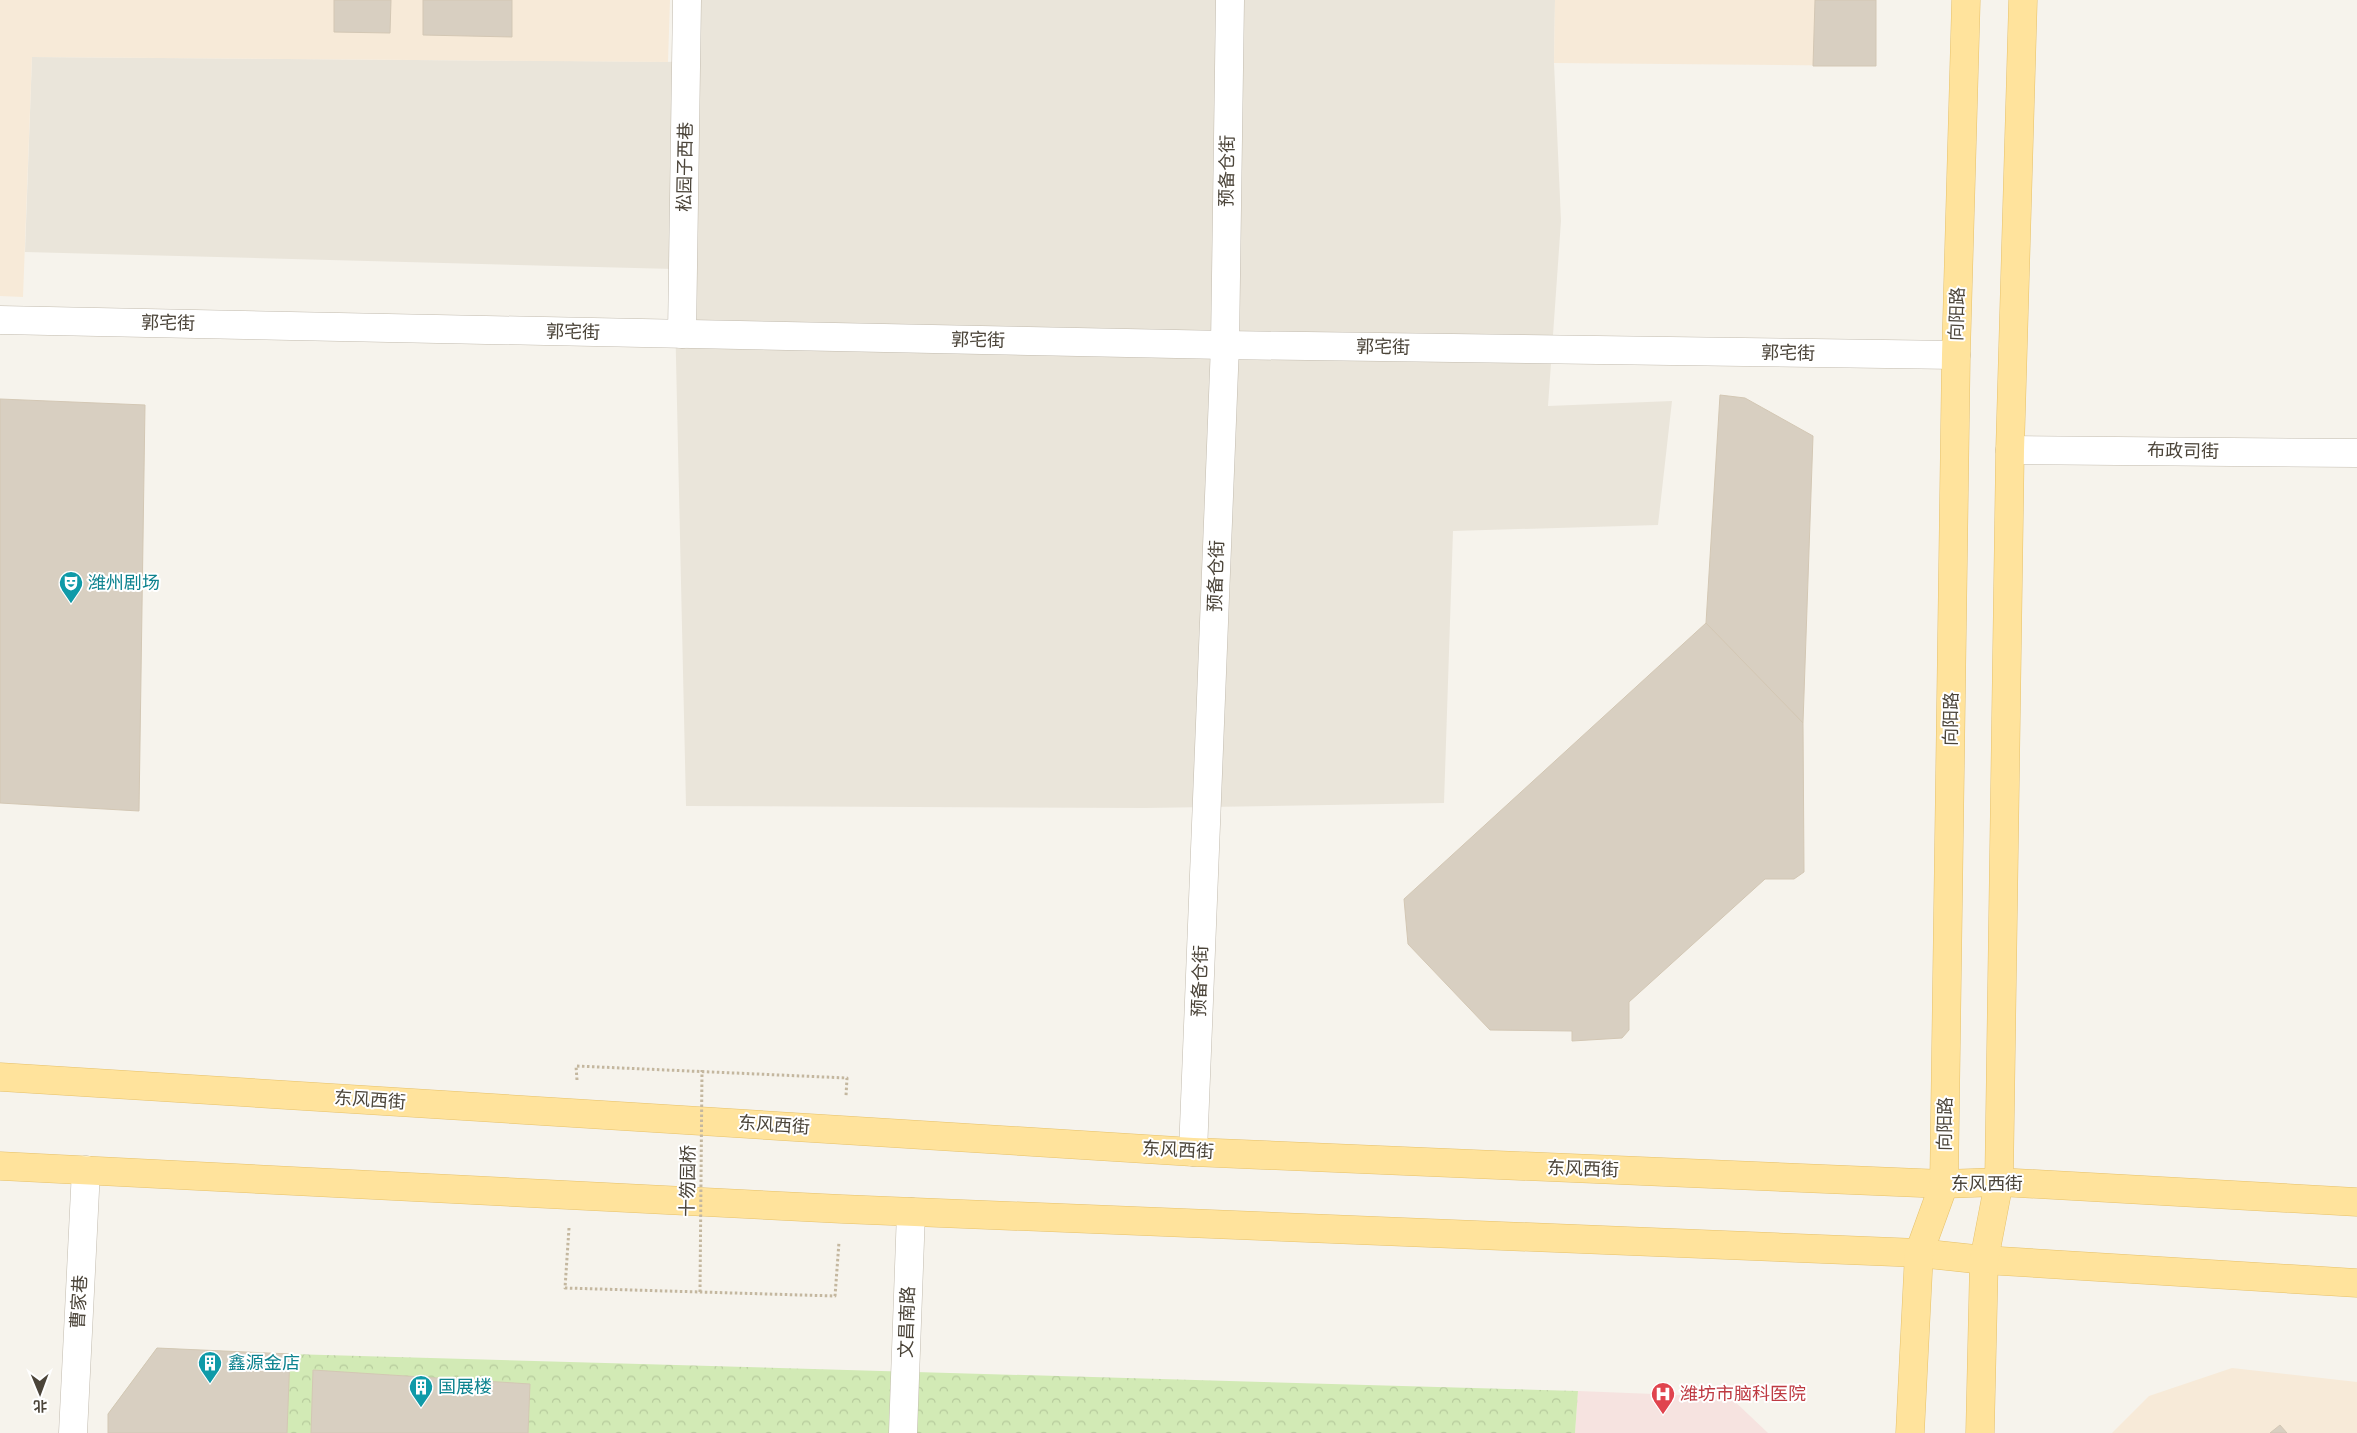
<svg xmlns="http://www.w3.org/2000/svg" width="2357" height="1433" viewBox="0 0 2357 1433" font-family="'Space Grotesk','Noto Sans SC',sans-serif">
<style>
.residential{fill:#eae5da}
.commercial{fill:#f7ead8}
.medical{fill:#f6e3e0}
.park{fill:url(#park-crowns)}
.building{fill:#d8cfc1;stroke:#d3c7b4}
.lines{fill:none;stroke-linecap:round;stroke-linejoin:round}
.minor-casing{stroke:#c2bbae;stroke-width:29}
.major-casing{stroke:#e6c16a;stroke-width:29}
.path{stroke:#c4b79f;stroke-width:3;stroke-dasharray:2.5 2.5;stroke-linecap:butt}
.minor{stroke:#fff;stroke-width:28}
.major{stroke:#ffe39c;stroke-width:28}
.path-bridge{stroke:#c4b79f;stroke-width:3;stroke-dasharray:2.5 2.5;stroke-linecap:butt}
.labels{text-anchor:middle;stroke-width:4;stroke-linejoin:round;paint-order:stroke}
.street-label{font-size:18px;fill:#4b4439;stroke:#fff}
.culture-label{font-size:18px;fill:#0d838f;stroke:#fff;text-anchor:start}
.health-label{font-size:18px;fill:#be3a42;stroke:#fff;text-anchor:start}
</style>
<defs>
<pattern id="park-crowns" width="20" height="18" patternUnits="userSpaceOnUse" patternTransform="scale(1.25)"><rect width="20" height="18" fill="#d2eab5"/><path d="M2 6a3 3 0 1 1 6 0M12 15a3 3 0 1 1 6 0" fill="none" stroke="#b6ca9c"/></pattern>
</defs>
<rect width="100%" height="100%" fill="#f6f3ec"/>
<!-- residential -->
<polygon class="residential" points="692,0 1555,0 1554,63 1561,221 1548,406 1672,401 1658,525 1453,531 1444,803 1145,808 686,806 674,269 25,252 32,57 689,62"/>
<!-- commercial -->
<g class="commercial">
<polygon points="0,0 670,0 668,62 32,57 23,297 0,296"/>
<polygon points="1555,0 1876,0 1876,66 1554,63"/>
<polygon points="2232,1368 2357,1382 2357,1433 2112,1433 2149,1396"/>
</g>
<!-- medical -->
<polygon class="medical" points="1578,1391 1730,1397 1768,1433 1575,1433"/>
<!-- park -->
<polygon class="park" points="157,1348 290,1354 1578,1391 1575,1433 108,1433 108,1414"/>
<!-- building -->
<g class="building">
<polygon points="334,0 391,0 390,33 334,32"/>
<polygon points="423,0 512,0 512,37 423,35"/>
<polygon points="1815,0 1876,0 1876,66 1813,66"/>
<polygon points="1720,395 1745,398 1813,436 1803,723 1706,623"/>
<polygon points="0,399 145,405 139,811 0,803"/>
<polygon points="1706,623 1803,723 1804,872 1794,879 1765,879 1629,1002 1629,1030 1622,1038 1572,1041 1572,1031 1490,1030 1408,944 1404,899"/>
<polygon points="157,1348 290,1354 287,1433 108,1433 108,1414"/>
<polygon points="313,1370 530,1384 528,1433 311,1433"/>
<polygon points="2280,1425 2287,1433 2270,1433"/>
</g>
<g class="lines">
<!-- minor casing -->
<g class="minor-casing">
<g id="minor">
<polyline points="0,320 1225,345 1956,355"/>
<polyline points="682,334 687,0"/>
<polyline points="2010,450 2357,453"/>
<polyline points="1193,1152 1225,345 1230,0"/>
<polyline points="73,1433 86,1170"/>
<polyline points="903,1433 911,1212"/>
</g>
</g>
<!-- major casing -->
<g class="major-casing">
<g id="major">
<polyline points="0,1077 1193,1152 1944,1184 1999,1182 2357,1202"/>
<polyline points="0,1166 842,1209 1919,1253 1984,1260 2357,1283"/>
<polyline points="1910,1433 1919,1253 1944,1184 1956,355 1966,0"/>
<polyline points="1980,1433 1984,1260 1999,1182 2010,450 2023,0"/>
</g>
</g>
<!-- path -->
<g class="path">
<polyline points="577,1080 576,1066 847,1078 846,1096"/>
<polyline points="569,1228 565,1288 835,1296 839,1242"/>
</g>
<!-- minor -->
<use href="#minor" class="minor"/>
<!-- major -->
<use href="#major" class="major"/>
<!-- path-bridge -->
<polyline class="path-bridge" points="700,1292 702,1070"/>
</g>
<!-- icons -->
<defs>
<g id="theatre-pin" transform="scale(1.25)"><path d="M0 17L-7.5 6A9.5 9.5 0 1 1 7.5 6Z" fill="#0f9aa8" stroke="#fff"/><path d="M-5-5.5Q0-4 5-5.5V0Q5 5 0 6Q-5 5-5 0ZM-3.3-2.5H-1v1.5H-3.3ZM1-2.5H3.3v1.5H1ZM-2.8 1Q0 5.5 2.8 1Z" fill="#fff"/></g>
<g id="building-pin" transform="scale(1.25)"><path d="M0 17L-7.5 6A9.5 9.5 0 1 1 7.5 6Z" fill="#0f9aa8" stroke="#fff"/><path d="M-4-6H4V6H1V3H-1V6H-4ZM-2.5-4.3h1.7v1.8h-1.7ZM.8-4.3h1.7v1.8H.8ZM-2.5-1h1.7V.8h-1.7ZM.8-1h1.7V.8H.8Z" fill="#fff"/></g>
<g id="hospital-pin" transform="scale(1.25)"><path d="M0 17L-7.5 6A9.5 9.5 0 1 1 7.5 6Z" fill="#e0444e" stroke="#fff"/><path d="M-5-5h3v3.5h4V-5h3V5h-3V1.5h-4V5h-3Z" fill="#fff"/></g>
</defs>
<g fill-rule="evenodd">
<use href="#theatre-pin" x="71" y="583"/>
<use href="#building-pin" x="210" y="1363"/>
<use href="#building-pin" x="421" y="1387"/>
<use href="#hospital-pin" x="1663" y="1394"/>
</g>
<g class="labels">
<!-- street labels -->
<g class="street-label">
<text transform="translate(685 167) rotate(-89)" y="6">松园子西巷</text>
<text transform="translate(1227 171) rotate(-89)" y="6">预备仓街</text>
<text transform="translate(1957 314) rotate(-88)" y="6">向阳路</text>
<text transform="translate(168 323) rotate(1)" y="6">郭宅街</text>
<text transform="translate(573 332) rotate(1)" y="6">郭宅街</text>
<text transform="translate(978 340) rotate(1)" y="6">郭宅街</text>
<text transform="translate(1383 347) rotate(1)" y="6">郭宅街</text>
<text transform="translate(1788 353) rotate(1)" y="6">郭宅街</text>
<text transform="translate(2183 451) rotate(1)" y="6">布政司街</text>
<text transform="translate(1216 576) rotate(-88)" y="6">预备仓街</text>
<text transform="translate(1951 719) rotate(-89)" y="6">向阳路</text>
<text transform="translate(1200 981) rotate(-88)" y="6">预备仓街</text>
<text transform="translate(370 1100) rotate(4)" y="6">东风西街</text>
<text transform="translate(1945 1124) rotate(-89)" y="6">向阳路</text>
<text transform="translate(774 1125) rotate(4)" y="6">东风西街</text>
<text transform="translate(1178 1150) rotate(3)" y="6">东风西街</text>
<text transform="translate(1583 1169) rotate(2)" y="6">东风西街</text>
<text transform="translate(688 1181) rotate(-89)" y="6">十笏园桥</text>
<text x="1987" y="1190">东风西街</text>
<text transform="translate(79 1302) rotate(-87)" y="6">曹家巷</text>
<text transform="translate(907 1322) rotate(-88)" y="6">文昌南路</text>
</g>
<!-- culture labels -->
<g class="culture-label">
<text x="88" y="589">潍州剧场</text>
<text x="228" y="1369">鑫源金店</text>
<text x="438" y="1393">国展楼</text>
</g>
<!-- health labels -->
<g class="health-label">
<text x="1680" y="1400">潍坊市脑科医院</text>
</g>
</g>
<!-- north arrow -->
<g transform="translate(40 1393) rotate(179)" stroke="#ffffff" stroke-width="4" paint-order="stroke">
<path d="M0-4L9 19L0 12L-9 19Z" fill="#4b4439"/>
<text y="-8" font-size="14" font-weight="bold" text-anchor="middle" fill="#4b4439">北</text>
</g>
</svg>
